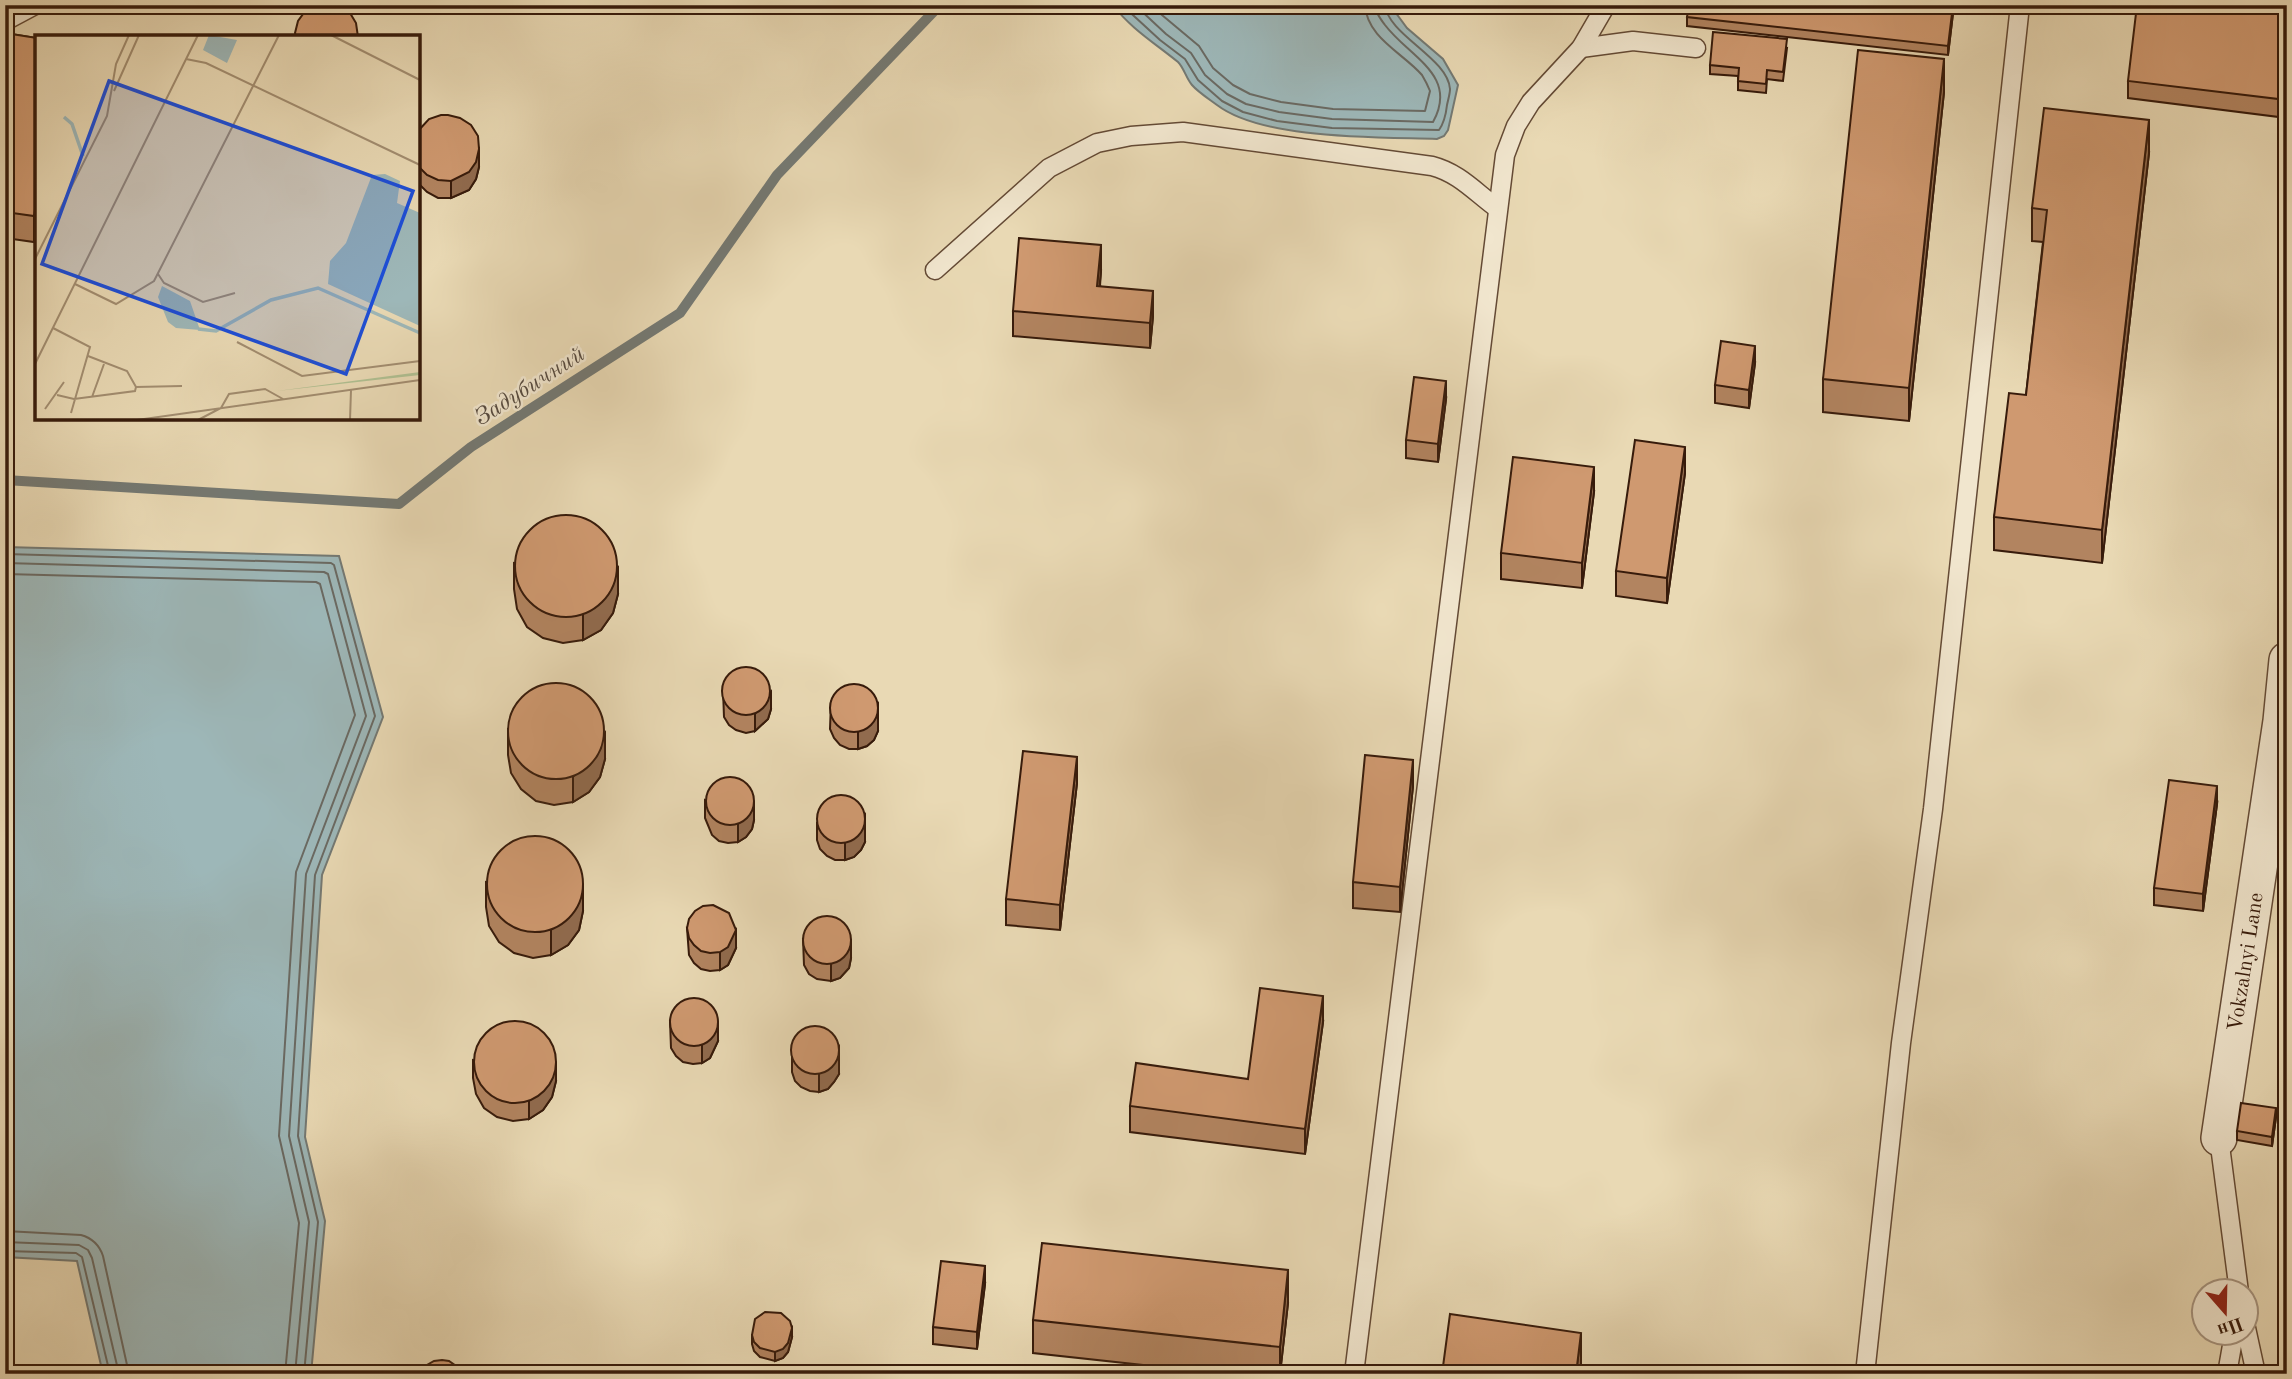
<svg xmlns="http://www.w3.org/2000/svg" width="2292" height="1379" viewBox="0 0 2292 1379" font-family="'Old Standard TT',serif">
<style>
.water{fill:#9db7b8;stroke:#747973;stroke-width:2}
.lines{fill:none;stroke-linecap:round;stroke-linejoin:round}
.shore{stroke:#6a6962;stroke-width:2}
.stream{stroke:#747973;stroke-width:10}
.lane-casing{stroke:#644a35;stroke-width:21}
.street-casing{stroke:#644a35;stroke-width:38}
.lane{stroke:#f1e6ce;stroke-width:18}
.street{stroke:#f1e6ce;stroke-width:35}
.wall{fill:#b28460;stroke:#371b0b;stroke-width:2}
.shaded-wall{fill:#916b4e;stroke:#371b0b;stroke-width:2}
.building{fill:#cf9970;stroke:#371b0b;stroke-width:2}
.labels{text-anchor:middle;stroke-width:5;stroke-linejoin:round;paint-order:stroke}
.street-label{font-size:21px;fill:#371b0b;stroke:#f1e6ce}
.water-label{font-size:23px;font-style:italic;fill:#564a3f;stroke:#f1e6ce}
.inset-river{fill:none;stroke:#9db7b8;stroke-width:3.5}
.inset-road{fill:none;stroke:#a28d70;stroke-width:2}
.view{fill:#1d4ed8;fill-opacity:0.15;stroke:#1d4ed8;stroke-width:3.5}
.inset-edge{fill:none;stroke:#371b0b;stroke-width:3.5}
</style>
<rect width="100%" height="100%" fill="#e9d9b4"/>
<filter id="stains"><feTurbulence type="fractalNoise" baseFrequency=".00286" numOctaves="4"/><feColorMatrix values="0 0 0 0 .2 0 0 0 0 .09 0 0 0 0 .02 0 0 0 .5 -.17"/></filter>
<radialGradient id="worn" r=".72"><stop offset=".6" stop-color="#630" stop-opacity="0"/><stop offset="1" stop-color="#630" stop-opacity=".3"/></radialGradient>
<!-- water -->
<g class="water">
<path d="M1113 5H1390L1407 28 1443 59 1458 85 1448 130 1444 136 1437 139C1379 137 1263 140 1217 105 1209 99 1198 92 1192 85 1186 78 1184 68 1178 62 1156 44 1130 28 1113 5Z"/>
<polygon points="5,547 339,556 383,717 322,875 305,1137 325,1221 311,1374 103,1374 77,1261 5,1257"/>
</g>
<g class="lines">
<!-- shore -->
<g class="shore">
<path d="M1122 5 1160 40 1185 59 1198 80 1222 101 1243 112 1277 121 1332 128 1439 130C1444 123 1446 114 1447 105 1448 100 1450 94 1450 89 1448 58 1388 35 1385 5"/>
<path d="M1135 5 1166 34 1191 53 1205 75 1227 94 1246 104 1279 112 1332 119 1433 122C1459 75 1409 57 1385 25 1380 18 1376 14 1376 5"/>
<path d="M1150 5 1199 46 1213 68 1233 85 1250 94 1281 102 1333 109 1425 111 1430 91C1428 86 1425 80 1422 75 1403 53 1367 38 1365 5"/>
<polyline points="5,554 331,563 334,565 375,716 315,875 298,1136 318,1222 304,1374"/>
<polyline points="5,563 324,572 328,574 366,716 306,874 289,1136 309,1222 295,1374"/>
<polyline points="5,574 316,582 320,584 355,715 296,872 279,1136 299,1223 285,1374"/>
<path d="M5 1231 81 1235C92 1238 99 1244 103 1256L129 1374"/>
<polyline points="5,1242 79,1245 88,1250 92,1258 119,1374"/>
<polyline points="5,1251 76,1253 82,1257 110,1374"/>
</g>
<!-- stream -->
<polyline class="stream" points="5,480 399,504 471,447 680,313 777,175 940,5"/>
<!-- lane casing -->
<g class="lane-casing">
<g id="lane">
<polyline points="5,21 35,5"/>
<polyline points="1581,48 1633,41 1696,48"/>
<path d="M935 270 1049 168 1097 143 1131 136 1183 132 1432 166C1459 173 1475 192 1497 208"/>
<polyline points="2219,1138 2239,1292"/>
<polyline points="2246,1328 2256,1374"/>
<polyline points="1354,1374 1505,155 1516,126 1531,102 1581,48 1606,5"/>
<polyline points="1865,1374 1901,1043 1933,809 2020,5"/>
<polyline points="2227,1374 2234,1334"/>
</g>
</g>
<!-- street casing -->
<g class="street-casing">
<polyline id="street" points="2219,1138 2281,721 2287,660"/>
</g>
<!-- lane -->
<use href="#lane" class="lane"/>
<!-- street -->
<use href="#street" class="street"/>
</g>
<!-- wall -->
<g class="wall">
<polygon points="1954,5 1948,55 1687,26 1687,17"/>
<polygon points="2287,5 2287,118 2128,98 2128,81"/>
<polygon points="5,33 37,38 37,222 34,242 5,238"/>
<polygon points="1787,48 1783,81 1767,79 1766,93 1738,90 1738,76 1710,74 1710,65"/>
<polygon points="1944,92 1909,421 1823,412 1823,379"/>
<polygon points="418,131 479,167 476,179 469,190 451,198 438,198 427,192 418,183"/>
<polygon points="2149,153 2102,563 1994,550 1994,517 2026,395 2043,242 2032,241 2032,208"/>
<polygon points="1101,271 1100,286 1153,316 1150,348 1013,336 1013,311"/>
<polygon points="1755,363 1749,408 1715,403 1715,385"/>
<polygon points="1446,399 1438,462 1406,458 1406,440"/>
<polygon points="1685,473 1667,603 1616,596 1616,571"/>
<polygon points="1594,492 1582,588 1501,579 1501,553"/>
<polygon points="514,563 618,594 613,613 601,630 583,640 563,643 543,638 527,627 517,609 514,589"/>
<polygon points="723,690 771,709 768,719 755,731 746,733 736,730 729,725 724,717"/>
<polygon points="831,702 878,731 874,740 867,746 858,749 849,749 840,745 834,738 830,729"/>
<polygon points="508,729 605,759 600,777 589,792 573,802 554,805 536,801 521,789 511,773 508,755"/>
<polygon points="1077,783 1060,930 1006,925 1006,899"/>
<polygon points="1413,786 1400,912 1353,908 1353,882"/>
<polygon points="705,800 754,820 752,829 746,837 738,842 728,843 719,841 712,835 705,818"/>
<polygon points="2217,804 2203,911 2154,905 2154,888"/>
<polygon points="817,823 865,842 861,850 854,857 845,860 835,860 827,856 820,849 817,840"/>
<polygon points="486,882 583,911 579,930 568,945 551,955 533,958 514,953 499,942 489,926 486,907"/>
<polygon points="687,928 736,948 728,965 720,970 710,971 701,969 694,963 689,955"/>
<polygon points="803,939 851,958 849,968 840,978 831,981 817,979 809,974 804,965"/>
<polygon points="670,1021 718,1041 710,1058 702,1063 693,1064 683,1062 676,1056 671,1048"/>
<polygon points="1323,1022 1305,1154 1130,1132 1130,1106 1248,1079"/>
<polygon points="792,1045 839,1074 834,1082 828,1089 819,1092 810,1091 801,1087 795,1081 792,1072"/>
<polygon points="473,1060 556,1081 552,1097 543,1110 529,1119 513,1121 497,1117 484,1108 476,1094 473,1078"/>
<polygon points="2276,1117 2272,1146 2237,1140 2237,1131"/>
<polygon points="985,1284 977,1349 933,1344 933,1327"/>
<polygon points="1288,1303 1280,1374 1226,1374 1033,1353 1033,1320"/>
<polygon points="752,1335 792,1337 788,1352 783,1358 775,1361 760,1357 754,1351 752,1344"/>
</g>
<!-- shaded-wall -->
<g class="shaded-wall">
<polygon points="1953,5 1954,5 1948,55 1948,46"/>
<polygon points="1944,59 1944,92 1909,421 1909,388"/>
<polygon points="2149,120 2149,153 2102,563 2102,530"/>
<polygon points="479,149 479,167 476,179 469,190 451,198 451,181"/>
<polygon points="37,196 37,222 34,242 34,216"/>
<polygon points="1101,245 1101,271 1097,311 1097,286"/>
<polygon points="1153,291 1153,316 1150,348 1150,323"/>
<polygon points="1755,346 1755,363 1749,408 1749,390"/>
<polygon points="1446,381 1446,399 1438,462 1438,444"/>
<polygon points="1685,447 1685,473 1667,603 1667,578"/>
<polygon points="1594,467 1594,492 1582,588 1582,563"/>
<polygon points="618,568 618,594 613,613 601,630 583,640 583,614"/>
<polygon points="771,692 771,709 768,719 755,731 755,714"/>
<polygon points="878,704 878,731 874,740 867,746 858,749 858,732"/>
<polygon points="605,733 605,759 600,777 589,792 573,802 573,777"/>
<polygon points="1077,757 1077,783 1060,930 1060,905"/>
<polygon points="1413,760 1413,786 1400,912 1400,887"/>
<polygon points="2217,786 2217,804 2203,911 2203,894"/>
<polygon points="754,803 754,820 752,829 746,837 738,842 738,824"/>
<polygon points="865,815 865,842 861,850 854,857 845,860 845,843"/>
<polygon points="583,886 583,911 579,930 568,945 551,955 551,929"/>
<polygon points="736,930 736,948 728,965 720,970 720,952"/>
<polygon points="851,941 851,958 849,968 840,978 831,981 831,964"/>
<polygon points="1323,996 1323,1022 1305,1154 1305,1129"/>
<polygon points="718,1023 718,1041 710,1058 702,1063 702,1045"/>
<polygon points="839,1047 839,1074 834,1082 828,1089 819,1092 819,1074"/>
<polygon points="556,1064 556,1081 552,1097 543,1110 529,1119 529,1101"/>
<polygon points="2276,1108 2276,1117 2272,1146 2272,1137"/>
<polygon points="985,1266 985,1284 977,1349 977,1332"/>
<polygon points="1288,1270 1288,1303 1280,1374 1280,1347"/>
<polygon points="792,1328 792,1337 788,1352 783,1358 775,1361 775,1352"/>
<polygon points="1581,1333 1581,1366 1580,1374 1576,1374"/>
</g>
<!-- building -->
<g class="building">
<polygon points="314,5 340,5 350,13 356,23 358,37 296,37 295,33 298,21 306,10"/>
<polygon points="1689,5 1953,5 1948,46 1687,17"/>
<polygon points="2137,5 2287,5 2287,100 2128,81"/>
<polygon points="1713,32 1787,39 1783,72 1767,70 1766,84 1738,81 1739,68 1710,65"/>
<polygon points="5,33 37,38 37,196 34,216 5,212"/>
<polygon points="1858,50 1944,59 1909,388 1823,379"/>
<polygon points="2044,108 2149,120 2102,530 1994,517 2009,393 2026,395 2047,210 2032,208"/>
<polygon points="441,115 448,115 460,118 471,125 478,136 479,149 476,162 469,172 451,181 438,180 427,175 418,166 418,131 429,119"/>
<polygon points="1019,238 1101,245 1097,286 1153,291 1150,323 1013,311"/>
<polygon points="1721,341 1755,346 1749,390 1715,385"/>
<polygon points="1414,377 1446,381 1438,444 1406,440"/>
<polygon points="1635,440 1685,447 1667,578 1616,571"/>
<polygon points="1513,457 1594,467 1582,563 1501,553"/>
<circle cx="566" cy="566" r="51"/>
<circle cx="746" cy="691" r="24"/>
<circle cx="556" cy="731" r="48"/>
<circle cx="854" cy="708" r="24"/>
<polygon points="1023,751 1077,757 1060,905 1006,899"/>
<polygon points="1365,755 1413,760 1400,887 1353,882"/>
<circle cx="730" cy="801" r="24"/>
<polygon points="2169,780 2217,786 2203,894 2154,888"/>
<circle cx="841" cy="819" r="24"/>
<circle cx="535" cy="884" r="48"/>
<polygon points="713,905 729,913 736,930 728,947 720,952 710,953 701,951 694,945 689,938 687,928 689,919 695,911 703,906"/>
<circle cx="827" cy="940" r="24"/>
<polygon points="1260,988 1323,996 1305,1129 1130,1106 1136,1063 1248,1079"/>
<circle cx="694" cy="1022" r="24"/>
<circle cx="515" cy="1062" r="41"/>
<circle cx="815" cy="1050" r="24"/>
<polygon points="2241,1103 2276,1108 2272,1137 2237,1131"/>
<polygon points="1042,1243 1288,1270 1280,1347 1033,1320"/>
<polygon points="941,1261 985,1266 977,1332 933,1327"/>
<polygon points="765,1312 781,1313 790,1321 792,1328 788,1343 783,1349 775,1352 760,1348 754,1342 752,1335 755,1319"/>
<polygon points="1450,1314 1581,1333 1576,1374 1442,1374"/>
<polygon points="442,1360 449,1361 456,1366 459,1374 421,1374 427,1365 434,1361"/>
<polygon points="511,1370 521,1374 500,1374 503,1372"/>
</g>
<g class="labels">
<!-- street labels -->
<g class="street-label">
<text transform="translate(2245 962) rotate(-81)" y="7">Vokzalnyi Lane</text>
</g>
<!-- water labels -->
<g class="water-label">
<text transform="translate(529 385) rotate(-33)" y="8">Задубичний</text>
</g>
</g>
<!-- overview -->
<g transform="translate(35 35)">
<rect width="385" height="385" fill="#e9d9b4"/>
<path d="M385 337V340L242 356Z" fill="#b0c092"/>
<path d="M174 0 202 5 192 28 168 15ZM350 139 365 146 362 168 385 178V291L293 249 295 226 311 208 337 140ZM127 251 155 266 165 295 141 293 133 287 123 262Z" fill="#9db7b8"/>
<path class="inset-river" d="M29 82 37 89 48 121M163 294 181 296 236 265 283 253 385 298"/>
<path class="inset-road" d="M296 0 385 45M151 24 171 28 385 130M79 56 104 0M0 224 72 81 81 29 94 0M123 239 129 248 168 267 200 258M40 249 81 269 119 246 244 0M18 293 55 312 36 378M202 307 267 341 385 326M53 321 92 336 101 352 147 351M0 329 163 0M22 360 39 364 100 356 101 352M57 362 69 329M10 374 29 347M102 385 385 345M163 385 186 373 194 359 230 354 248 364M315 385 316 355"/>
<path class="view" d="M74 46 378 156 311 339 7 229Z"/>
<rect width="385" height="385" class="inset-edge"/>
</g>
<!-- margin -->
<rect width="2292" height="1379" fill="none" stroke="#e9d9b4" stroke-width="28"/>
<rect x="7" y="7" width="2278" height="1365" fill="none" stroke="#371b0b" stroke-width="3.5"/>
<rect x="14" y="14" width="2264" height="1351" fill="none" stroke="#371b0b" stroke-width="2"/>
<!-- north arrow -->
<g transform="translate(2225 1312) rotate(160)"><circle r="33" fill="#f1e6ce" stroke="#a79580" stroke-width="2"/>
<path d="M0-5L12 26L0 18L-12 26Z" fill="#8f2418"/>
<text y="-10" font-size="19" font-weight="bold" text-anchor="middle" fill="#371b0b">Пн</text>
</g>
<rect width="100%" height="100%" filter="url(#stains)"/>
<rect width="100%" height="100%" fill="url(#worn)"/>
</svg>
